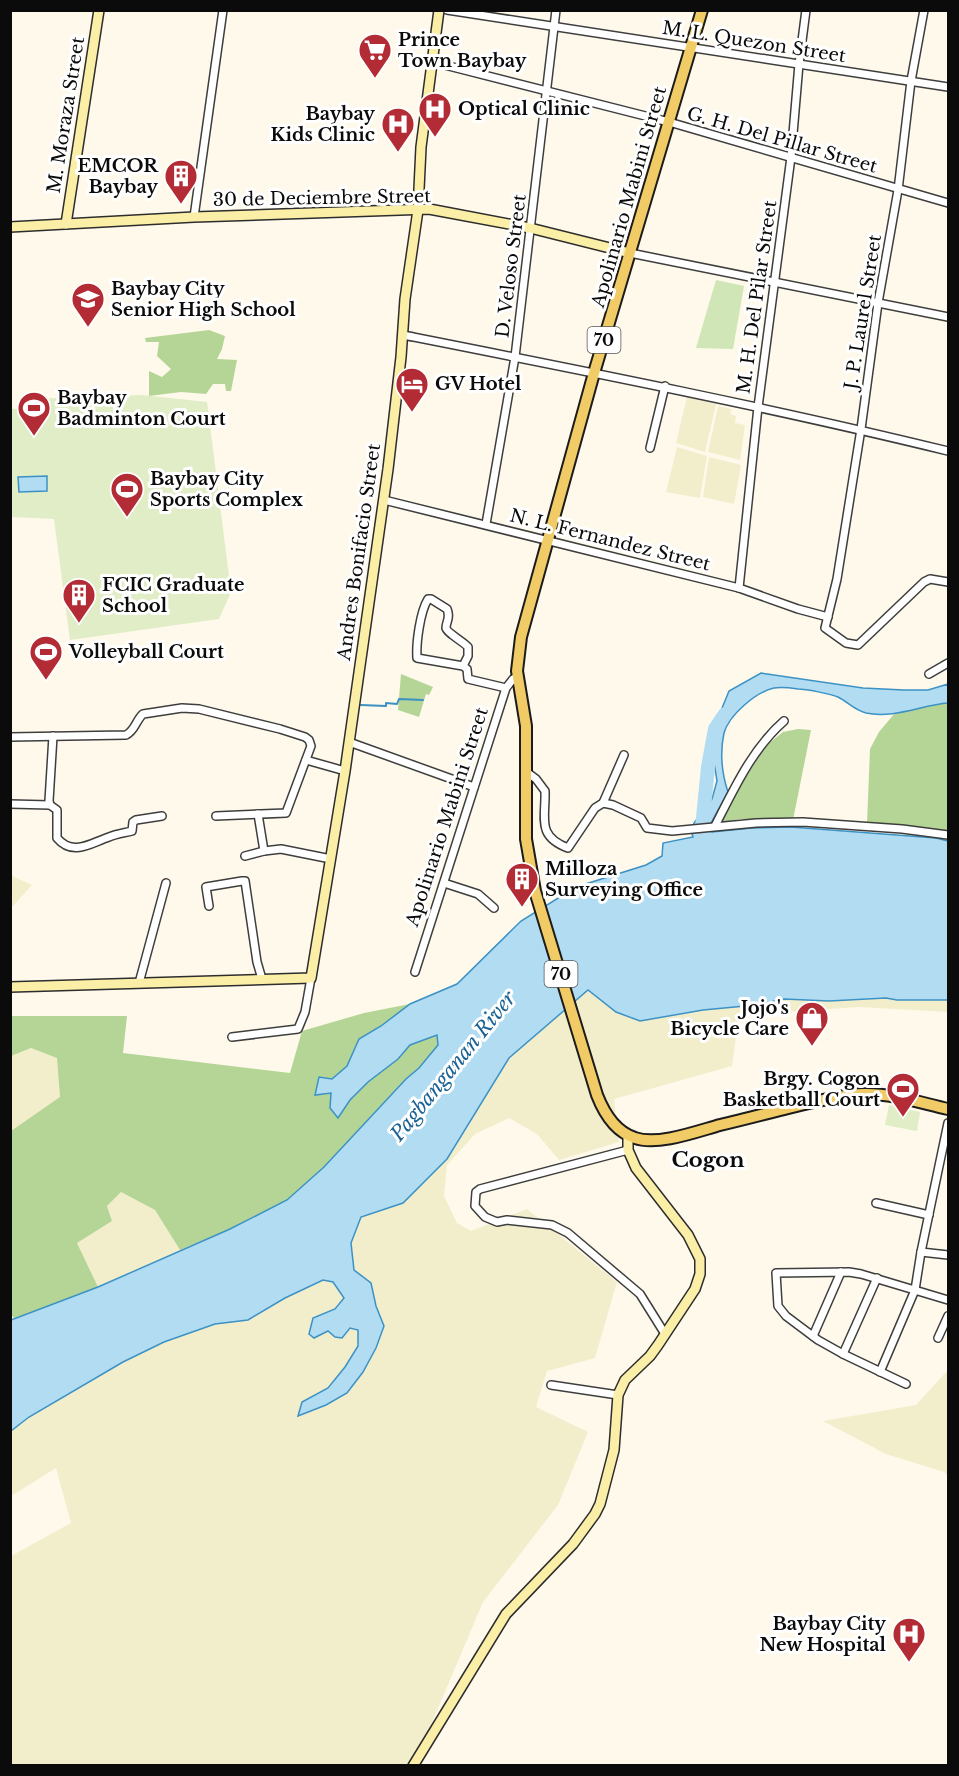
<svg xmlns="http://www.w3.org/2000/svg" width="959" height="1776" viewBox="0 0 959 1776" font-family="'Libre Baskerville',serif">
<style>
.farmland{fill:#f2eecc}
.green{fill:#d0e6b6}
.forest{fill:#b4d596}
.pitch{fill:#e1edc7}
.water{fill:#b1dcf2;stroke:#3c92c5;stroke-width:1.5}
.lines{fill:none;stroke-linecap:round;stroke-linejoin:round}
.stream{stroke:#3c92c5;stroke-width:2}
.river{stroke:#b1dcf2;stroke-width:14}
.street-casing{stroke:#3e3e3e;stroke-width:10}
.secondary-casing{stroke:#2d2d2d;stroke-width:12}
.primary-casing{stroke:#1c1c1c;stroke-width:14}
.street{stroke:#fff;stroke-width:7}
.secondary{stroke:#fbefa8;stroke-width:9}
.primary{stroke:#f1cb66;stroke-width:10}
.labels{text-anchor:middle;stroke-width:6;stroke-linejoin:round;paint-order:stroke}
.shield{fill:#fff;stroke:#545454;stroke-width:1.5}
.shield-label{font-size:16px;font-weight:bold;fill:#0b0b0b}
.poi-label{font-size:18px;font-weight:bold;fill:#0b0b0b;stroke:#fff;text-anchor:start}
.street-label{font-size:18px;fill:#0b0b0b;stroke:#fff}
.water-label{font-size:20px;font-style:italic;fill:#1c6395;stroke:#fff}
.quarter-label{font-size:21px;font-weight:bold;fill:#0b0b0b;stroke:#fff}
</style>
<rect width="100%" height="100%" fill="#fef9ea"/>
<!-- farmland -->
<g class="farmland">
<polygon points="687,397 716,404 705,452 676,443"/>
<polygon points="718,406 732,409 730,414 736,416 735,423 745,425 740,460 708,452"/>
<polygon points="677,447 707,456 700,498 666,492"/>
<polygon points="709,457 741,465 734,504 703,497"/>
<polygon points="10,875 32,885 11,908 10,908"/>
<polygon points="589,990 616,1012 640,1021 703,1010 756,1005 784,999 829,1001 872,998 886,998 897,1000 938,999 948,1000 948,1012 859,1007 739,1015 732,1066 614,1099 619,1142 559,1160 537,1134 509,1118 475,1134 447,1165 444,1196 457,1223 471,1231 527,1209 617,1282 595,1358 547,1371 536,1407 588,1432 558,1505 483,1602 414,1765 11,1765 11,1556 71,1523 56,1468 11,1496 11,1431 29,1417 123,1362 164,1342 215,1324 248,1320 285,1298 323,1280 333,1282 344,1298 335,1309 313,1318 314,1338 328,1331 335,1337 342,1338 350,1328 358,1330 358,1346 345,1367 328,1388 302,1402 363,1372 376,1348 384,1326 376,1306 371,1283 354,1270 351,1243 361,1217 403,1203 447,1159 510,1058"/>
<polygon points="31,1048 58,1058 60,1098 11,1131 11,1056"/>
<polygon points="121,1192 155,1210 180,1250 98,1287 77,1243 112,1221 107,1206"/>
<polygon points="948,1370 948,1476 944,1472 886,1454 823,1421 916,1405"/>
</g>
<!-- green -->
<polygon class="green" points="716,280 744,286 733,349 696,348"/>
<!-- forest -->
<g class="forest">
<polygon points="209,330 225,336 222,349 217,359 237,360 231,391 226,391 225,384 213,384 206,394 181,392 149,396 149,371 162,377 171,369 157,356 159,342 146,342 145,338"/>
<polygon points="401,674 433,687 429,695 426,694 419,717 398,710"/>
<polygon points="948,703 948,831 930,828 867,824 870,749 879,732 895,713 936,704"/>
<polygon points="798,729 811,730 793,820 740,819 720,823 735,792 768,744 783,732"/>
<polygon points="410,1004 381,1026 359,1039 347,1066 332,1079 319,1077 316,1094 331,1092 338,1117 350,1100 368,1082 398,1059 410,1045 437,1035 438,1045 419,1068 406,1079 324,1167 287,1200 230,1229 180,1250 155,1210 121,1192 107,1206 112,1221 77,1243 98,1287 15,1319 10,1314 11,1131 60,1097 57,1058 31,1048 11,1056 11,1016 127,1016 123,1053 290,1073 302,1031 364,1013"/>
</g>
<!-- pitch -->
<g class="pitch">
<polygon points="142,395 207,402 231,592 219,619 70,640 54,519 11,517 11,409 31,408 32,399"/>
<polygon points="889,1105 920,1112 917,1131 885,1125"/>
</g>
<!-- water -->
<g class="water">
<polygon points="47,476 47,491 19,492 18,477"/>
<path d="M761 673 863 688 904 690H928L948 684V703C922 705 893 719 866 713 854 710 848 702 838 697 831 694 806 689 798 689 791 688 781 687 774 688 756 692 729 715 724 733 720 752 722 774 728 792L710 825 712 832 752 828 791 827 936 838 948 841V1000H897L886 998 829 1001 784 999 756 1005 703 1010 640 1021 616 1012 588 990 509 1058 447 1159 403 1203 361 1217 351 1243 354 1270 371 1283 376 1306 384 1326 376 1348 363 1372 347 1393 326 1405 298 1416 302 1402 328 1388 345 1367 358 1346V1330L350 1328 342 1338 335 1337 328 1331 314 1338 309 1334 313 1318 335 1309 344 1298 333 1282 323 1280 285 1298 248 1320 215 1324 164 1342 123 1362 29 1417 11 1431V1320L98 1287 230 1229 287 1200 324 1167 406 1079 419 1068 438 1045 437 1035 410 1045 398 1059 368 1082 350 1100 338 1118 330 1108 331 1093 315 1095 319 1077 332 1079 347 1066 359 1039 381 1026 410 1004 457 984 521 921 576 887 646 865 662 856 663 843 693 837 691 831 694 823 712 799 717 781 713 756 716 723 729 691Z"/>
</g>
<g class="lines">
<!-- stream -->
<polyline class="stream" points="361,705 386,706 386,703 397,704 399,699 423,700"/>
<!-- river -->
<polyline class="river" points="702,828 708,767 715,729 725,714"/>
<!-- street casing -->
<g class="street-casing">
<g id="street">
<polyline points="447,10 948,87"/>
<polyline points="924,10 911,81 898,190 878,303 861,429 837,579 825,628 846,643 858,645 924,582 930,579 948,582"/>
<polyline points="433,62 669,122 948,203"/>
<polyline points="194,217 223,10"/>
<polyline points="630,253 948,317"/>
<path d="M403 335C585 371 768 407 948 451"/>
<polyline points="650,448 665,386"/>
<polyline points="384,500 739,588 798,609 828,617"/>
<polyline points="486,524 515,357 556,10"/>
<polyline points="739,588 758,407 791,157 799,64 806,10"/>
<path d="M463 666 417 658C416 643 420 612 428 599H431L447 609C451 618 446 621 446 628 447 633 464 642 468 647V656L463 666 467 669 468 679 506 688"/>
<polyline points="929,674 948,663"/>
<path d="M53 736 49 801 50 805 57 810V838C73 857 91 843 109 837 116 834 124 833 132 831L133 822 136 820 162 816"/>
<path d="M10 737 126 735C135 731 136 720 143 714L182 708 199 709 280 729 305 737 309 740 311 746 286 813 216 816"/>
<polyline points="349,742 474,787"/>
<polyline points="306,760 345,771"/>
<path d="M528 773 536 779 545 791C546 818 536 836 568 848L595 808 603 803 613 805 641 818 647 828 672 831 756 823 803 822 902 829 948 835"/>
<polyline points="603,803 624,755"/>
<polyline points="10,804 50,805"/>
<polyline points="258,814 264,851"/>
<path d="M715 826C734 789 752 749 784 721"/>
<polyline points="245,856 264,851 281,849 331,859"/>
<polyline points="444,883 478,894 494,908"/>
<polyline points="209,906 206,887 242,881 245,881 257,962 262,979"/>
<polyline points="415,972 506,688 513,679 518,676"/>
<polyline points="139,983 166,883"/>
<polyline points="232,1037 298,1029 305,1012 311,978"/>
<polyline points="628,1150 480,1189 476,1192 475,1206 485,1217 497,1222 507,1220 552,1225 568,1233 640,1294 665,1334"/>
<polyline points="876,1203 929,1215"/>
<polyline points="921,1252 948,1255"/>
<polyline points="813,1336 841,1272"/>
<polyline points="938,1338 948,1316"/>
<polyline points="843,1354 877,1278"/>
<polyline points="880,1372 915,1290 921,1252 948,1123"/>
<polyline points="906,1384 843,1354 818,1340 786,1316 778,1306 776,1273 849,1272 861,1274 948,1300"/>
<polyline points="551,1385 618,1395"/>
</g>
</g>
<!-- secondary casing -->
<g class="secondary-casing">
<g id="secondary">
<polyline points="66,224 99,10"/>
<polyline points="10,227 194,217 429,209 530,228 630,253"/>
<polyline points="10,987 311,978 345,771 388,469 401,357 405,299 418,210 421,147 439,10"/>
<polyline points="413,1766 506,1614 573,1544 595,1514 600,1504 614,1450 618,1395 625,1380 650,1356 658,1345 695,1289 700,1274 700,1259 688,1235 636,1168 628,1150 628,1135"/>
</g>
</g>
<!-- primary casing -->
<g class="primary-casing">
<path id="primary" d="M702 10 594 373 521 637 517 671 526 726V839L535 891 597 1095C604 1113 616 1132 635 1138 658 1146 698 1131 720 1125 750 1118 779 1110 809 1103 827 1099 845 1095 863 1094 892 1093 921 1103 948 1109"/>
</g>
<!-- street -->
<use href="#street" class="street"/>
<!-- secondary -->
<use href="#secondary" class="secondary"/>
<!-- primary -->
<use href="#primary" class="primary"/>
</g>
<!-- icons -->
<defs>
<g id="supermarket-pin" transform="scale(1.725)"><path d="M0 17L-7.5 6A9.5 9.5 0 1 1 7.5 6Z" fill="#b22b35" stroke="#fff"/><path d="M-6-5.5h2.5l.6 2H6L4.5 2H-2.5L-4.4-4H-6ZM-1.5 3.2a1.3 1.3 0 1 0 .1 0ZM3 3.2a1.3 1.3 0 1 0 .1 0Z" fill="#fff"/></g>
<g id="hospital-pin" transform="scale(1.725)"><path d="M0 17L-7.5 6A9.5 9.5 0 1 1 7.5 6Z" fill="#b22b35" stroke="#fff"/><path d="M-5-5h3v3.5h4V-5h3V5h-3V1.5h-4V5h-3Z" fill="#fff"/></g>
<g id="building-pin" transform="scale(1.725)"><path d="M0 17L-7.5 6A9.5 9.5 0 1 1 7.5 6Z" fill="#b22b35" stroke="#fff"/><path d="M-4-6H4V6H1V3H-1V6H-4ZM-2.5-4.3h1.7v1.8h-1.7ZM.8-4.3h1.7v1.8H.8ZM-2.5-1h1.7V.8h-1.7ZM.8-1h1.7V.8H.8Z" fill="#fff"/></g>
<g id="school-pin" transform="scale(1.725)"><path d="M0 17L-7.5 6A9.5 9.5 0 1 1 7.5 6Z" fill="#b22b35" stroke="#fff"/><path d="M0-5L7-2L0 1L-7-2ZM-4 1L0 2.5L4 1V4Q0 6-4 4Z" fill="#fff"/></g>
<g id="hotel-pin" transform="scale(1.725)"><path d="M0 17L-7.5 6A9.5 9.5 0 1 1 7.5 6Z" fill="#b22b35" stroke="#fff"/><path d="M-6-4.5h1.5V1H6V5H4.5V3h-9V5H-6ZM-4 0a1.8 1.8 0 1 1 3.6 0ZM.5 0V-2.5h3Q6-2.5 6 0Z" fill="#fff"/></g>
<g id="stadium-pin" transform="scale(1.725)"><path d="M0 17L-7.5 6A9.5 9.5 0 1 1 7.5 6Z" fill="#b22b35" stroke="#fff"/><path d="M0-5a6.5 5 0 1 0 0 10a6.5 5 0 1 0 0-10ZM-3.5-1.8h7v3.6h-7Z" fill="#fff"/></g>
<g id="shop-pin" transform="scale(1.725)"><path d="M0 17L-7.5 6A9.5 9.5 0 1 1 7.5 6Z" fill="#b22b35" stroke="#fff"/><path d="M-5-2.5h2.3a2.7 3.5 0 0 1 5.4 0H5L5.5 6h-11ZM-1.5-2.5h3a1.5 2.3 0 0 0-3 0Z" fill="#fff"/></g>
</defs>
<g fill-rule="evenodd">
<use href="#supermarket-pin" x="375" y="50"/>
<use href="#hospital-pin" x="435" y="109"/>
<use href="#hospital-pin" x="398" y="124"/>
<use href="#building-pin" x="181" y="176"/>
<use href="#school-pin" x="88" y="299"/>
<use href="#hotel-pin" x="412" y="384"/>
<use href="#stadium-pin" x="34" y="408"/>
<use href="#stadium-pin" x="127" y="489"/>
<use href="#building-pin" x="79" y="595"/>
<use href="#stadium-pin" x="46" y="652"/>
<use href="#building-pin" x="522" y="879"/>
<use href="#shop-pin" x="812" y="1018"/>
<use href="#stadium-pin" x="903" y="1089"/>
<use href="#hospital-pin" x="909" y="1634"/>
</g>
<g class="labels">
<!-- shield labels -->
<g class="shield">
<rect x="587.5" y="327" width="33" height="26" rx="4.5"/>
<rect x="544.5" y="961" width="33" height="26" rx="4.5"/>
</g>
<g class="shield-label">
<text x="604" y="346">70</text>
<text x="561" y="980">70</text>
</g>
<!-- poi labels -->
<g class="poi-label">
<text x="398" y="46">Prince<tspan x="398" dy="21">Town Baybay</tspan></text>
<text x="458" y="115">Optical Clinic</text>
<text x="375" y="120" text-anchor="end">Baybay<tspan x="375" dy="21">Kids Clinic</tspan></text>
<text x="158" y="172" text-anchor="end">EMCOR<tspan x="158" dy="21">Baybay</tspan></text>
<text x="111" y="295">Baybay City<tspan x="111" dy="21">Senior High School</tspan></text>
<text x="435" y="390">GV Hotel</text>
<text x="57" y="404">Baybay<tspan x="57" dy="21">Badminton Court</tspan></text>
<text x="150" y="485">Baybay City<tspan x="150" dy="21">Sports Complex</tspan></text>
<text x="102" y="591">FCIC Graduate<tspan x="102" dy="21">School</tspan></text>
<text x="69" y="658">Volleyball Court</text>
<text x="545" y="875">Milloza<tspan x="545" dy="21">Surveying Office</tspan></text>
<text x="789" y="1014" text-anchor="end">Jojo's<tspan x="789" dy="21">Bicycle Care</tspan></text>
<text x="880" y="1085" text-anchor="end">Brgy. Cogon<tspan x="880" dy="21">Basketball Court</tspan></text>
<text x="886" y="1630" text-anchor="end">Baybay City<tspan x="886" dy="21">New Hospital</tspan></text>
</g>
<!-- street labels -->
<g class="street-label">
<text transform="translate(754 42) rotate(9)" y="6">M. L. Quezon Street</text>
<text transform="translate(66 115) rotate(-81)" y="6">M. Moraza Street</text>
<text transform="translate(782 140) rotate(16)" y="6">G. H. Del Pillar Street</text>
<text transform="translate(629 197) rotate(-74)" y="6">Apolinario Mabini Street</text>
<text transform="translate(322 198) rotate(-1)" y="6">30 de Deciembre Street</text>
<text transform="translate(511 266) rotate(-83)" y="6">D. Veloso Street</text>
<text transform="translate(757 297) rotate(-82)" y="6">M. H. Del Pilar Street</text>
<text transform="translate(863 312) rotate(-81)" y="6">J. P. Laurel Street</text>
<text transform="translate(610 540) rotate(14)" y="6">N. L. Fernandez Street</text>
<text transform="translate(359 552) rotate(-82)" y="6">Andres Bonifacio Street</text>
<text transform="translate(447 817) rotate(-72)" y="6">Apolinario Mabini Street</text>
</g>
<!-- water labels -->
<g class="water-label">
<text transform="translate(453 1066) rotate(-51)" y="7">Pagbanganan River</text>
</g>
<!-- quarter labels -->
<g class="quarter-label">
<text x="708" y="1167">Cogon</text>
</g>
</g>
<!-- border -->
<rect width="959" height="1776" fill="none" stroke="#0b0b0b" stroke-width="24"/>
</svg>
